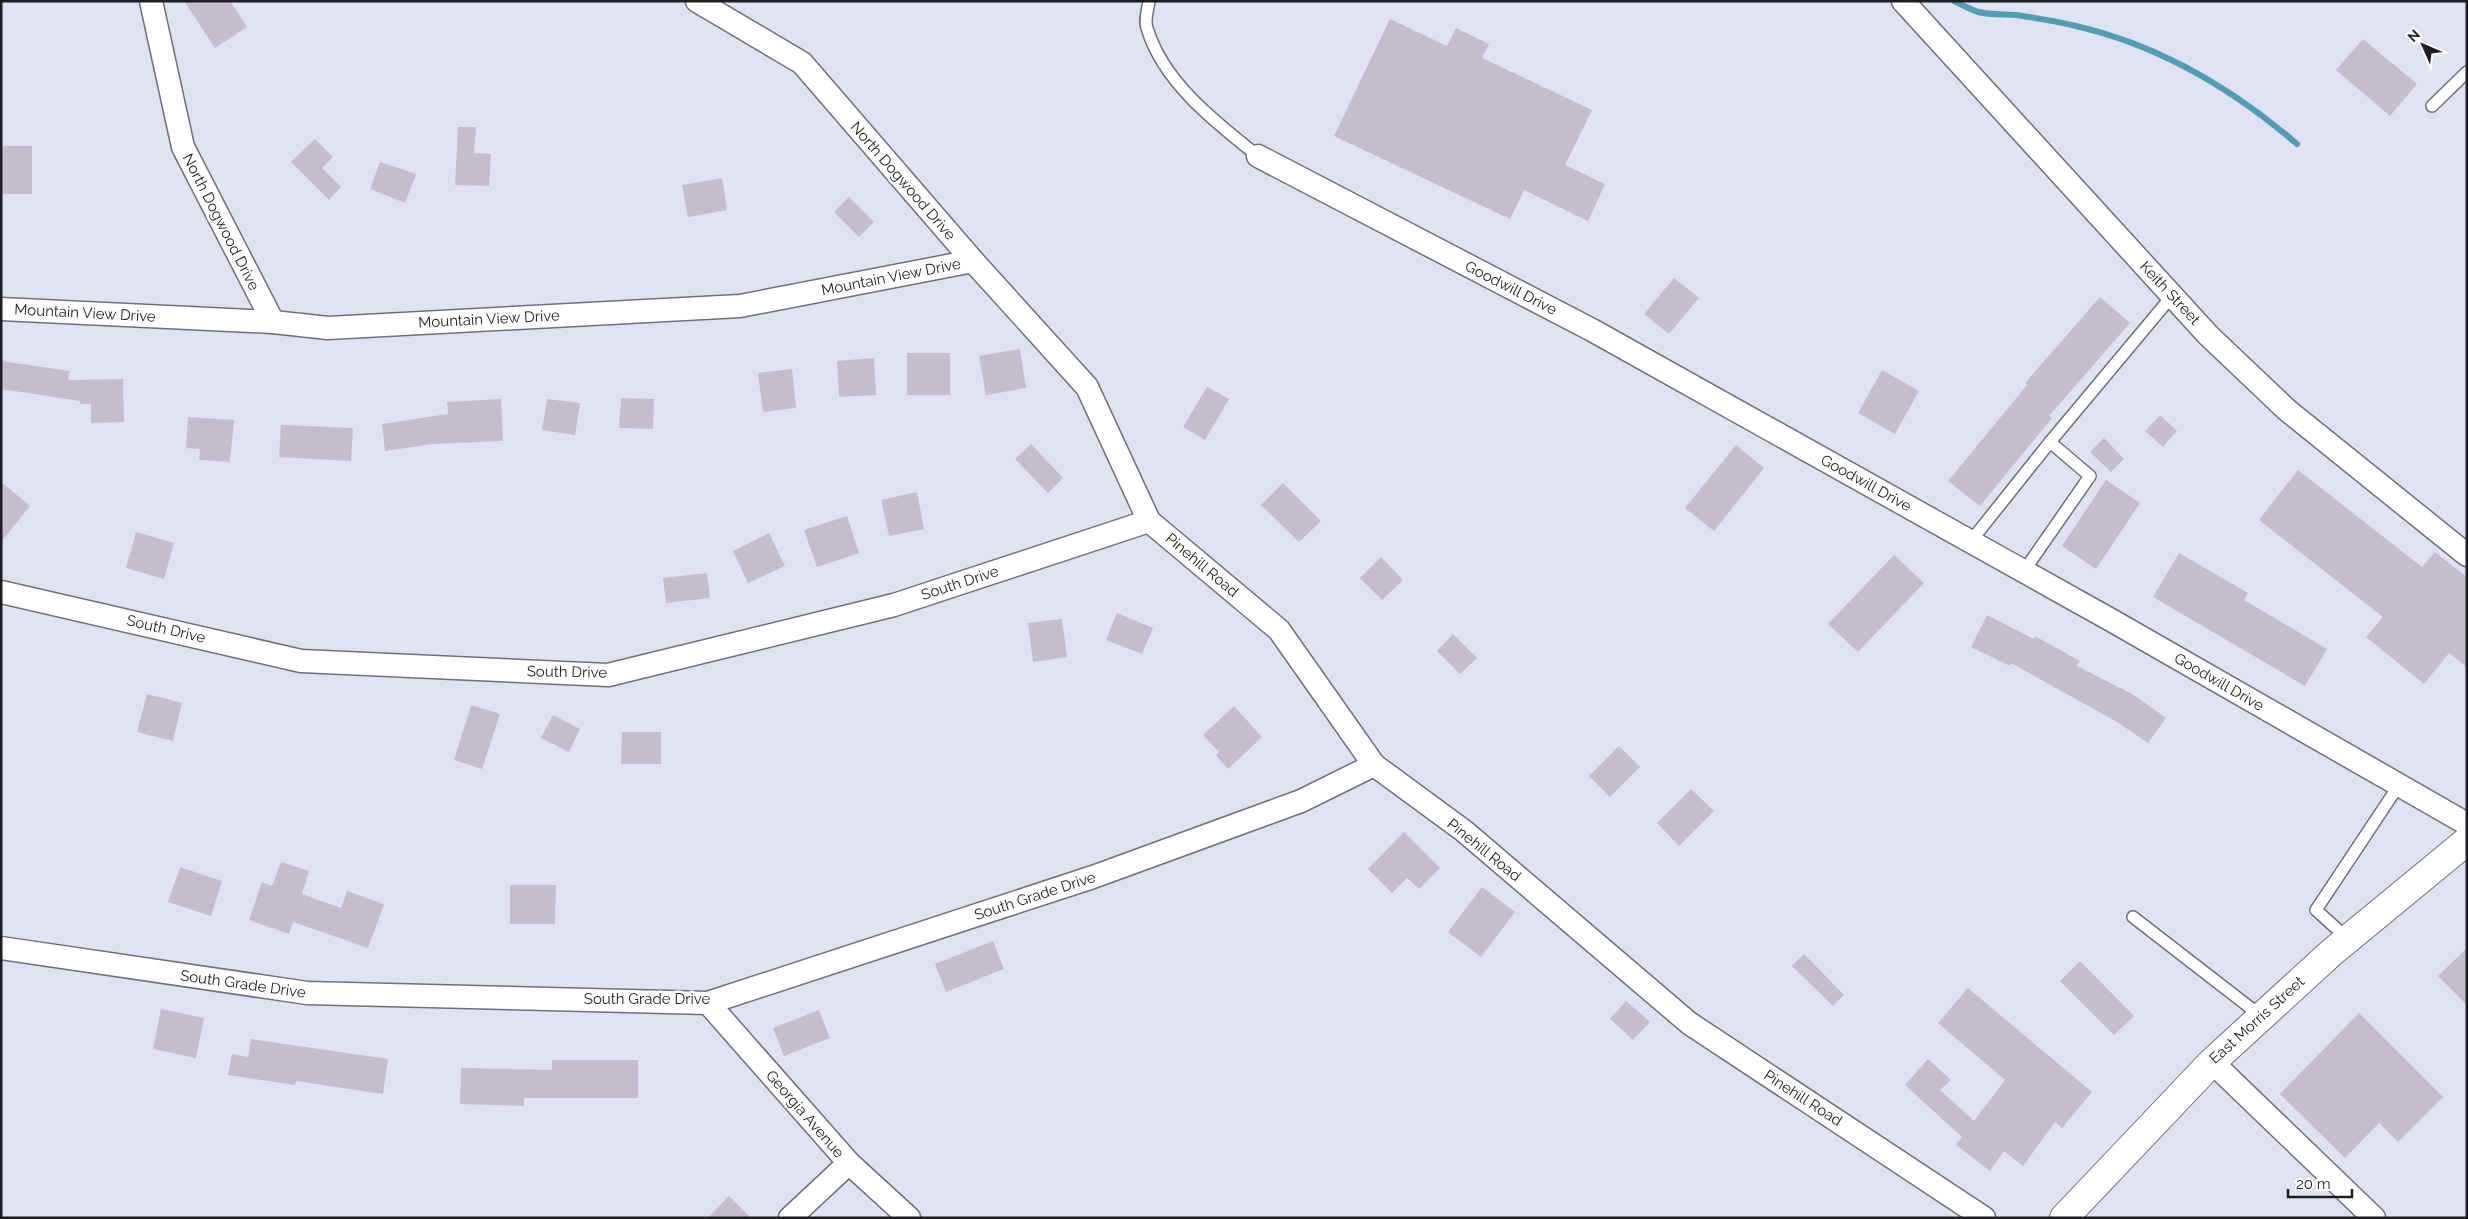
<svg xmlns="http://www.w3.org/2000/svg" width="2468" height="1219" viewBox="0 0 2468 1219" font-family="Raleway,sans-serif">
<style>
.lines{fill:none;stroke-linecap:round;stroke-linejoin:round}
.stream{stroke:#529cb4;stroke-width:6}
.building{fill:#c6bdcc}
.service-casing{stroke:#6e6f7e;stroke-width:14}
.minor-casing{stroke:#6e6f7e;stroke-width:25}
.secondary-casing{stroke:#6e6f7e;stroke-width:30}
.service{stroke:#fff;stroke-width:11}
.minor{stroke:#fff;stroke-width:22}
.secondary{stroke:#fff;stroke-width:28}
.labels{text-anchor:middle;stroke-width:5;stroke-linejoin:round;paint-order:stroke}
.street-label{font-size:15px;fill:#1d1e24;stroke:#fff}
</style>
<rect width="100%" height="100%" fill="#e0e1f2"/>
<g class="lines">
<!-- stream -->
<path class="stream" d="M1954 1C1962 5 1970 9 1978 12 1990 15 2004 14 2016 15 2036 18 2056 21 2076 26 2159 45 2233 89 2297 144"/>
</g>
<!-- building -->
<g class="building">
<polygon points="184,1 230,1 247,27 215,48"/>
<polygon points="1390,19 1447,46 1456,28 1489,44 1482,58 1592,110 1565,165 1605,184 1588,221 1524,190 1510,219 1334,136"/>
<polygon points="2363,39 2417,84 2390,116 2336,70"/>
<polygon points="458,127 476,127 474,153 491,154 489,186 455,185"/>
<polygon points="315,139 333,157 322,168 341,187 329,200 291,162"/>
<rect x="1" y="146" width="31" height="48"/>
<polygon points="380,162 416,174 405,203 370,189"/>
<polygon points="722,178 727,210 688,217 682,185"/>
<polygon points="849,197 874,222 859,237 834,212"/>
<polygon points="1674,278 1699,298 1669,334 1644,314"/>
<polygon points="2100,297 2130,323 2049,416 2052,418 1980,506 1948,481 2027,385 2025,383"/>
<polygon points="1020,349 1026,388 986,395 979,356"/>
<rect x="907" y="353" width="43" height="42"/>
<polygon points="874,358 876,395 839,397 837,361"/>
<polygon points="1,361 70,371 68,380 123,379 124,422 91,423 91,404 80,404 80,401 1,389"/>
<polygon points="792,369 796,408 763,412 758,373"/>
<polygon points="1882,370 1919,391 1895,434 1858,413"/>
<polygon points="1207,387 1229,399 1205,440 1183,427"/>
<polygon points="621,398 654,399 653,429 619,428"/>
<polygon points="501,399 503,441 432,444 385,451 382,424 448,414 447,402"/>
<polygon points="547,399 580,403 575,435 542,430"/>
<polygon points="2160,415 2177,431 2163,447 2145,431"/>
<polygon points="188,417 234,420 230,462 199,460 200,449 186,448"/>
<polygon points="281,425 353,428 351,461 279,457"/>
<polygon points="2104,438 2124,459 2111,472 2090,452"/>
<polygon points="1031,444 1063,478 1048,493 1015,459"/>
<polygon points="1736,445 1764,468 1714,531 1685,508"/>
<polygon points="2298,470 2422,567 2435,552 2467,577 2467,667 2449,653 2424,684 2366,637 2383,617 2259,520"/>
<polygon points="2106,480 2140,503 2096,569 2062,546"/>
<polygon points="1,482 30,506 1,542"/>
<polygon points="1283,483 1321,521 1299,542 1261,505"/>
<polygon points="917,492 924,529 889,536 881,500"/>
<polygon points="847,516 859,553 817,567 804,530"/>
<polygon points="136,532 174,543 164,579 126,568"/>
<polygon points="769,533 785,566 748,583 733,551"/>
<polygon points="2179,553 2248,593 2244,600 2327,649 2305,686 2153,597"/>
<polygon points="1894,555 1924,583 1858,652 1828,624"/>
<polygon points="1381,557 1403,580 1382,600 1360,578"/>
<polygon points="707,573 710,598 666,603 663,578"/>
<polygon points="1117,613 1153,628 1142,654 1106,640"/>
<polygon points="1987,615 2034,639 2035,636 2080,661 2077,666 2134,695 2166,718 2148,743 2117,722 2072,697 2011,663 2010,666 1971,647"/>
<polygon points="1062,619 1067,657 1033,662 1028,623"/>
<polygon points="1453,634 1477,658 1460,674 1437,651"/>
<polygon points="147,694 182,703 173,741 137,732"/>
<polygon points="471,705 500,714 482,769 454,760"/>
<polygon points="1234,706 1262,737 1228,769 1216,755 1219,752 1203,735"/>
<polygon points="553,715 580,729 569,752 541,738"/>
<polygon points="622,732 661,732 661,764 621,764"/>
<polygon points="1619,746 1640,767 1610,797 1589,776"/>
<polygon points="1691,789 1714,811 1679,846 1657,823"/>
<polygon points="1404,832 1440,868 1419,889 1407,878 1392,893 1368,869"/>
<polygon points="281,862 309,871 302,894 341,908 347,891 384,904 368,948 293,922 289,934 249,920 262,882 272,886"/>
<polygon points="180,867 222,881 211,916 168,902"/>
<polygon points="510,885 556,885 555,924 510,924"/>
<polygon points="1482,887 1515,912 1481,957 1448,932"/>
<polygon points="993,941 1004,969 946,992 935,964"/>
<polygon points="2467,948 2467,1005 2438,976"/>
<polygon points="1804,954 1844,995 1833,1006 1792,966"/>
<polygon points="2080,961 2134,1016 2114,1035 2060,981"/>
<polygon points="1968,988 2092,1092 2062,1128 2055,1122 2023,1166 2004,1151 1990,1171 1956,1145 1962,1137 1905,1085 1928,1059 1951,1080 1940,1090 1974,1121 2005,1080 1938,1023"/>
<polygon points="1626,1001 1650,1022 1633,1040 1610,1019"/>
<polygon points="161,1009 204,1018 196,1058 153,1049"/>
<polygon points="819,1010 830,1038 784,1056 773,1028"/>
<polygon points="2359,1013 2443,1097 2398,1142 2379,1123 2345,1158 2280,1094"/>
<polygon points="251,1039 388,1059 383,1094 296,1081 295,1085 228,1075 232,1054 248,1057"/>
<polygon points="552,1060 638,1060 638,1098 524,1098 524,1106 460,1104 461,1068 552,1070"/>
<polygon points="729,1196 751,1218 708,1218"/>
</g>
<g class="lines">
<!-- service casing -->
<g class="service-casing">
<g id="service">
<path d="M1149 1C1148 9 1144 21 1147 28 1163 82 1215 122 1258 156"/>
<polyline points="2432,106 2467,72"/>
<polyline points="2050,442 2172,296"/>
<polyline points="1971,541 2050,442 2090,476 2024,571"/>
<polyline points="2133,917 2261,1016"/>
<polyline points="2348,939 2316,910 2399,785"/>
</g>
</g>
<!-- minor casing -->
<g class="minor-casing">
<g id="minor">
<polyline points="151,1 183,147 273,322"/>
<polyline points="697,1 802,63 973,261 1087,387 1149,521 1279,630 1374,765 1464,831 1689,1023 1984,1218"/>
<polyline points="1903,1 2208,335 2287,410 2467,555"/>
<polyline points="1258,156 1592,330 2111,620 2467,824"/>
<polyline points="1,309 273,322 328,328 740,306 973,261"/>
<polyline points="1,592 301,661 608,675 894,605 1149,521"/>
<polyline points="1,948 307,993 708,1003 1093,877 1301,801 1374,765"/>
<polyline points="708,1003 849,1163 909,1218"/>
<polyline points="2212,1062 2374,1218"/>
<polyline points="790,1218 849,1163"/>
</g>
</g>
<!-- secondary casing -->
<g class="secondary-casing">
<polyline id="secondary" points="2064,1218 2212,1062 2331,953 2467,841"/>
</g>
<!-- service -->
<use href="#service" class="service"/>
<!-- minor -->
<use href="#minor" class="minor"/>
<!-- secondary -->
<use href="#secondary" class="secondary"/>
</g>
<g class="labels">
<!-- street labels -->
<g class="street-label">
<text transform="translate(903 181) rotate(49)" y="5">North Dogwood Drive</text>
<text transform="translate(221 222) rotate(63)" y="5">North Dogwood Drive</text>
<text transform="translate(891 277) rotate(-11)" y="5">Mountain View Drive</text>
<text transform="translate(1511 288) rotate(27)" y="5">Goodwill Drive</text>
<text transform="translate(2170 293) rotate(47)" y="5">Keith Street</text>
<text transform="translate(85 313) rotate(3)" y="5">Mountain View Drive</text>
<text transform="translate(489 319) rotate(-3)" y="5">Mountain View Drive</text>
<text transform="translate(1866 483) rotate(29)" y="5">Goodwill Drive</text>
<text transform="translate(1202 565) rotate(40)" y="5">Pinehill Road</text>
<text transform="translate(960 583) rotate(-18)" y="5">South Drive</text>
<text transform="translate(166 629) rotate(13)" y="5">South Drive</text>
<text transform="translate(567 672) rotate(1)" y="5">South Drive</text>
<text transform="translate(2219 682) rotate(30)" y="5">Goodwill Drive</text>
<text transform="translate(1484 850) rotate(39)" y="5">Pinehill Road</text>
<text transform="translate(1035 896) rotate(-18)" y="5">South Grade Drive</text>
<text transform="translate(243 984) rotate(8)" y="5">South Grade Drive</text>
<text x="647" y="1004">South Grade Drive</text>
<text transform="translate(2257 1020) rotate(-42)" y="5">East Morris Street</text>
<text transform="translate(1803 1098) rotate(33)" y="5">Pinehill Road</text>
<text transform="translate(805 1114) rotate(49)" y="5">Georgia Avenue</text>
</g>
</g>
<!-- border -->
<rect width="2468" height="1219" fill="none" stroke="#1d1e24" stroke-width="5"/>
<!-- north arrow -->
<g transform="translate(2423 45) rotate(315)" stroke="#ffffff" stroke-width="4" paint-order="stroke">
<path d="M0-4L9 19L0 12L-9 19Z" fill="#1d1e24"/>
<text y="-8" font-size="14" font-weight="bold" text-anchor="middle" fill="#1d1e24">N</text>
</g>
<!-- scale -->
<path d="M2288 1189v8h64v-8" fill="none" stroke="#1d1e24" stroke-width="2.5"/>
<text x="2296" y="1189" font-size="15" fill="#1d1e24" stroke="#ffffff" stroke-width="4" paint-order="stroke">20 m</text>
</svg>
